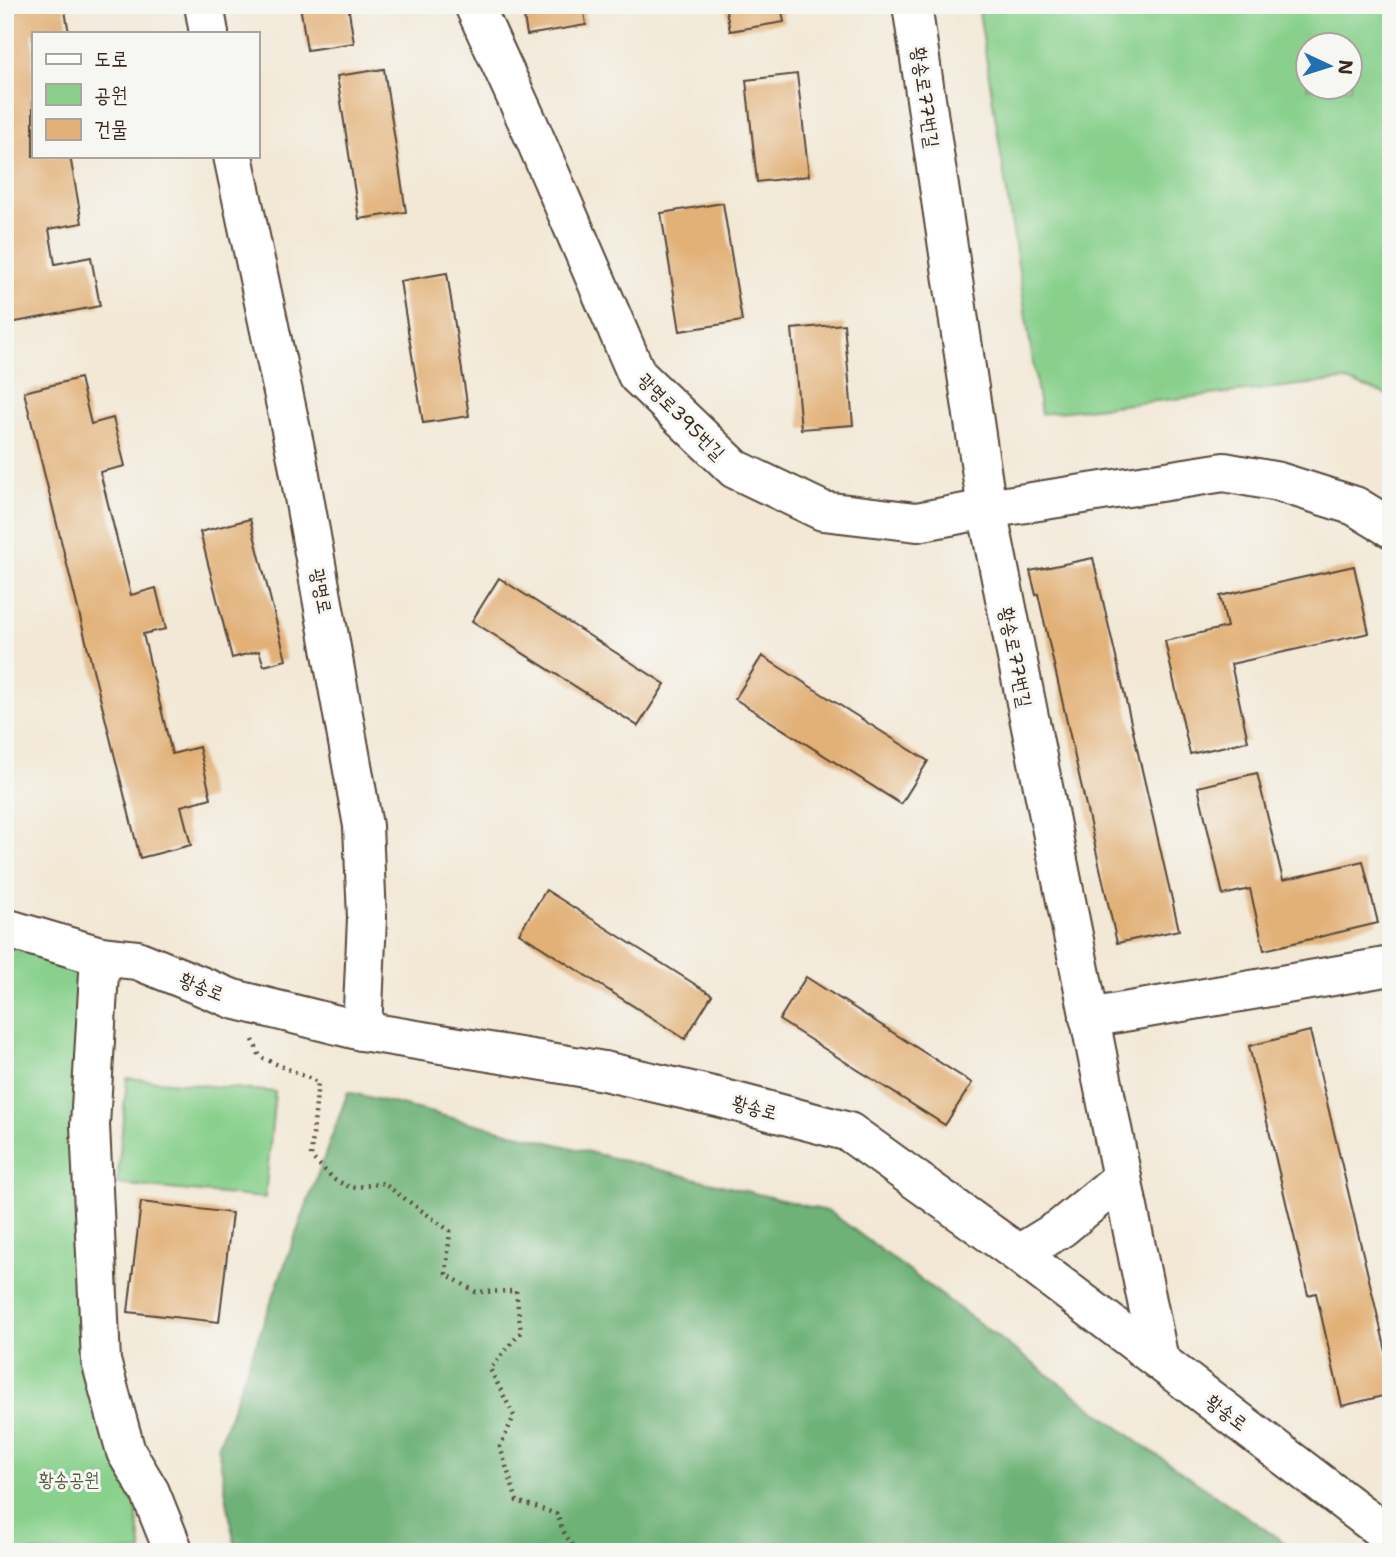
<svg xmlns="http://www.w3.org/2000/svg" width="1396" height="1557" viewBox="0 0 1396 1557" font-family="'Shantell Sans','Poor Story',sans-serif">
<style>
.green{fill:#88d08c;stroke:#627d55;stroke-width:2;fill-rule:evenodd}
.forest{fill:#6eb278;stroke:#546e4b;stroke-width:2}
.building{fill:#e2b178}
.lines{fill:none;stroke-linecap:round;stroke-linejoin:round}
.minor-casing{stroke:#564639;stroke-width:42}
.major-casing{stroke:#564639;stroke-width:42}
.path{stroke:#564639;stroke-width:4.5;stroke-dasharray:2 5;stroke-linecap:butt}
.minor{stroke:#fff;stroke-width:38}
.major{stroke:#fff;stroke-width:38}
.labels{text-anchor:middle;stroke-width:6;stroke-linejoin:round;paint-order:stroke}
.street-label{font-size:19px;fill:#3b2a1e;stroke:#f6f6f2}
.park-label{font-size:19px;fill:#525c3f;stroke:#f6f6f2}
</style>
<rect width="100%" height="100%" fill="#f6f6f2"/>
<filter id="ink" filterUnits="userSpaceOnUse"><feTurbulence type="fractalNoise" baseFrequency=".0143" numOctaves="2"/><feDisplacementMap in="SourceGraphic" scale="14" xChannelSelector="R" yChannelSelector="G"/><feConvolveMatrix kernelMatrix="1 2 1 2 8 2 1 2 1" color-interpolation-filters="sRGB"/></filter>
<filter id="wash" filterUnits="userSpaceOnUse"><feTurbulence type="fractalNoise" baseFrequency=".00686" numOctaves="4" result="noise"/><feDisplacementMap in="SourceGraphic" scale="28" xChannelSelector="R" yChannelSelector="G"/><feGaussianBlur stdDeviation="1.57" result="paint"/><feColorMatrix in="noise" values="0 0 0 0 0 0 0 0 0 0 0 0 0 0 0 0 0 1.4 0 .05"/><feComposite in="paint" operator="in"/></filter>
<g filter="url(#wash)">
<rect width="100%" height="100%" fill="#f2e8d5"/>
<!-- green -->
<g class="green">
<path d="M978 5H1391V396L1344 380 1041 414ZM1308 46H1350V88H1308Z"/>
<polygon points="5,935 100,956 111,1327 142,1552 5,1552"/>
<polygon points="127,1078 275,1092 265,1198 117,1184"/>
</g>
<!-- forest -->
<polygon class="forest" points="348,1092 830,1212 1141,1444 1298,1552 236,1552 218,1447"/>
<g id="blocks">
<!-- building -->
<g class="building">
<polygon points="5,5 64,5 69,33 33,33 33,156 70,156 82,223 49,229 55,264 91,257 100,306 5,324 5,54 12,52 5,19"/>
<polygon points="300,5 348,5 354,43 307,50"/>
<polygon points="522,5 583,5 586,25 527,35"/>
<polygon points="725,5 781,5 784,22 730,31"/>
<polygon points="384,69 406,212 359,219 337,76"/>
<polygon points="797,74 809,176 757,182 746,80"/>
<polygon points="723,203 742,321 680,331 661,213"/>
<polygon points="447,273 469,416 423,423 400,281"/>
<polygon points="844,324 853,425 801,429 792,329"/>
<polygon points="80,378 91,424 113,418 125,466 100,472 131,595 156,588 166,629 143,634 172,754 199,747 211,798 181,806 191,845 140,858 24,392"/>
<polygon points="250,519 286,660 264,666 259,651 232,658 200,532"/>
<polygon points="1093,558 1179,930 1117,943 1038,594 1036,595 1030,571"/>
<polygon points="1354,566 1369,633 1231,664 1248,741 1190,754 1165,641 1227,627 1220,596"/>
<polygon points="499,578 665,684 638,726 472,621"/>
<polygon points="762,656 928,761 901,804 735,699"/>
<polygon points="1257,773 1283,880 1363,861 1378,923 1264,950 1250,889 1223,895 1198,787"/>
<polygon points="546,890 712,995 685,1039 519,933"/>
<polygon points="806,977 972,1083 945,1125 779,1020"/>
<polygon points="1310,1031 1391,1372 1391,1394 1342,1406 1316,1293 1308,1295 1249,1046"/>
<polygon points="141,1202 232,1213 219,1322 128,1312"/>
</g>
</g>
</g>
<g filter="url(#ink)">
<use href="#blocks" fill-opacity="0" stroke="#564639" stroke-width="2"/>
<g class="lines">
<!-- minor casing -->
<g class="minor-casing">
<g id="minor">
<polyline points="474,5 529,125 637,375 735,469 823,511 917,522 987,509 1224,472 1279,482 1355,506 1391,528"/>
<polyline points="912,5 987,509 1122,1178 1061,1228 1019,1254"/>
<polyline points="5,928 100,956 137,960 233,999 362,1031 604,1071 717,1097 849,1132 1019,1254 1391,1537"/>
<polyline points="100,956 90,1125 101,1361 126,1452 150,1492 174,1552"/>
<polyline points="1089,1018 1391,966"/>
<polyline points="1122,1178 1159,1360"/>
</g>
</g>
<!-- major casing -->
<g class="major-casing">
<g id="major">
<polyline points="204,5 209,33"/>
<polyline points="233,156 297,458 363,826 367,918 362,1031"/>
</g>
</g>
<!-- path -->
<polyline class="path" points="253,1040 260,1057 318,1082 311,1157 335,1180 352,1188 383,1183 450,1231 446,1274 476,1292 516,1291 521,1332 490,1369 514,1416 500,1447 517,1501 557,1514 563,1531 577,1552"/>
<!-- minor -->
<use href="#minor" class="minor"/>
<!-- major -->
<use href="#major" class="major"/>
</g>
</g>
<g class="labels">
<!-- street labels -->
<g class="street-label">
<text transform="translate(926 97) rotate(82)" y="7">황송로77번길</text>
<text transform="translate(682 416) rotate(45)" y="7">광명로395번길</text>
<text transform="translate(322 591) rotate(79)" y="7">광명로</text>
<text transform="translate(1016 657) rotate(79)" y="7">황송로77번길</text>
<text transform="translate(202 986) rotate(22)" y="7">황송로</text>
<text transform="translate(755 1107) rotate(15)" y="7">황송로</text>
<text transform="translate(1227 1412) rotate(37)" y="7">황송로</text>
</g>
<!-- park labels -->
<g class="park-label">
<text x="69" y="1486">황송공원</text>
</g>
</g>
<!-- margin -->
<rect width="1396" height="1557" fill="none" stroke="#f6f6f2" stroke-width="28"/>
<!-- legend -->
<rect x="32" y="32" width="228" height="126" fill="#f6f6f2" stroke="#aba49d" stroke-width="2"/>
<rect x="46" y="54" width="35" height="10" fill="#ffffff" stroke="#aba49d" stroke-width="2"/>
<text x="94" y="66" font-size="21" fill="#3b2a1e">도로</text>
<rect x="46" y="84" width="35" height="21" fill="#88d08c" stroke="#aba49d" stroke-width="2"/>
<text x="94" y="102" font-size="21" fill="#3b2a1e">공원</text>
<rect x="46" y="119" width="35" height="21" fill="#e2b178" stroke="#aba49d" stroke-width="2"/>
<text x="94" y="136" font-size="21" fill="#3b2a1e">건물</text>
<!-- north arrow -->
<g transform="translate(1329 66) rotate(94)"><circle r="33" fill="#f6f6f2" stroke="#aba49d" stroke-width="2"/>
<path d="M0-5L12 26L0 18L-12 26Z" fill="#1f6fb2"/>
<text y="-10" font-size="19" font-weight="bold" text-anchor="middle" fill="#3b2a1e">N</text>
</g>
</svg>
